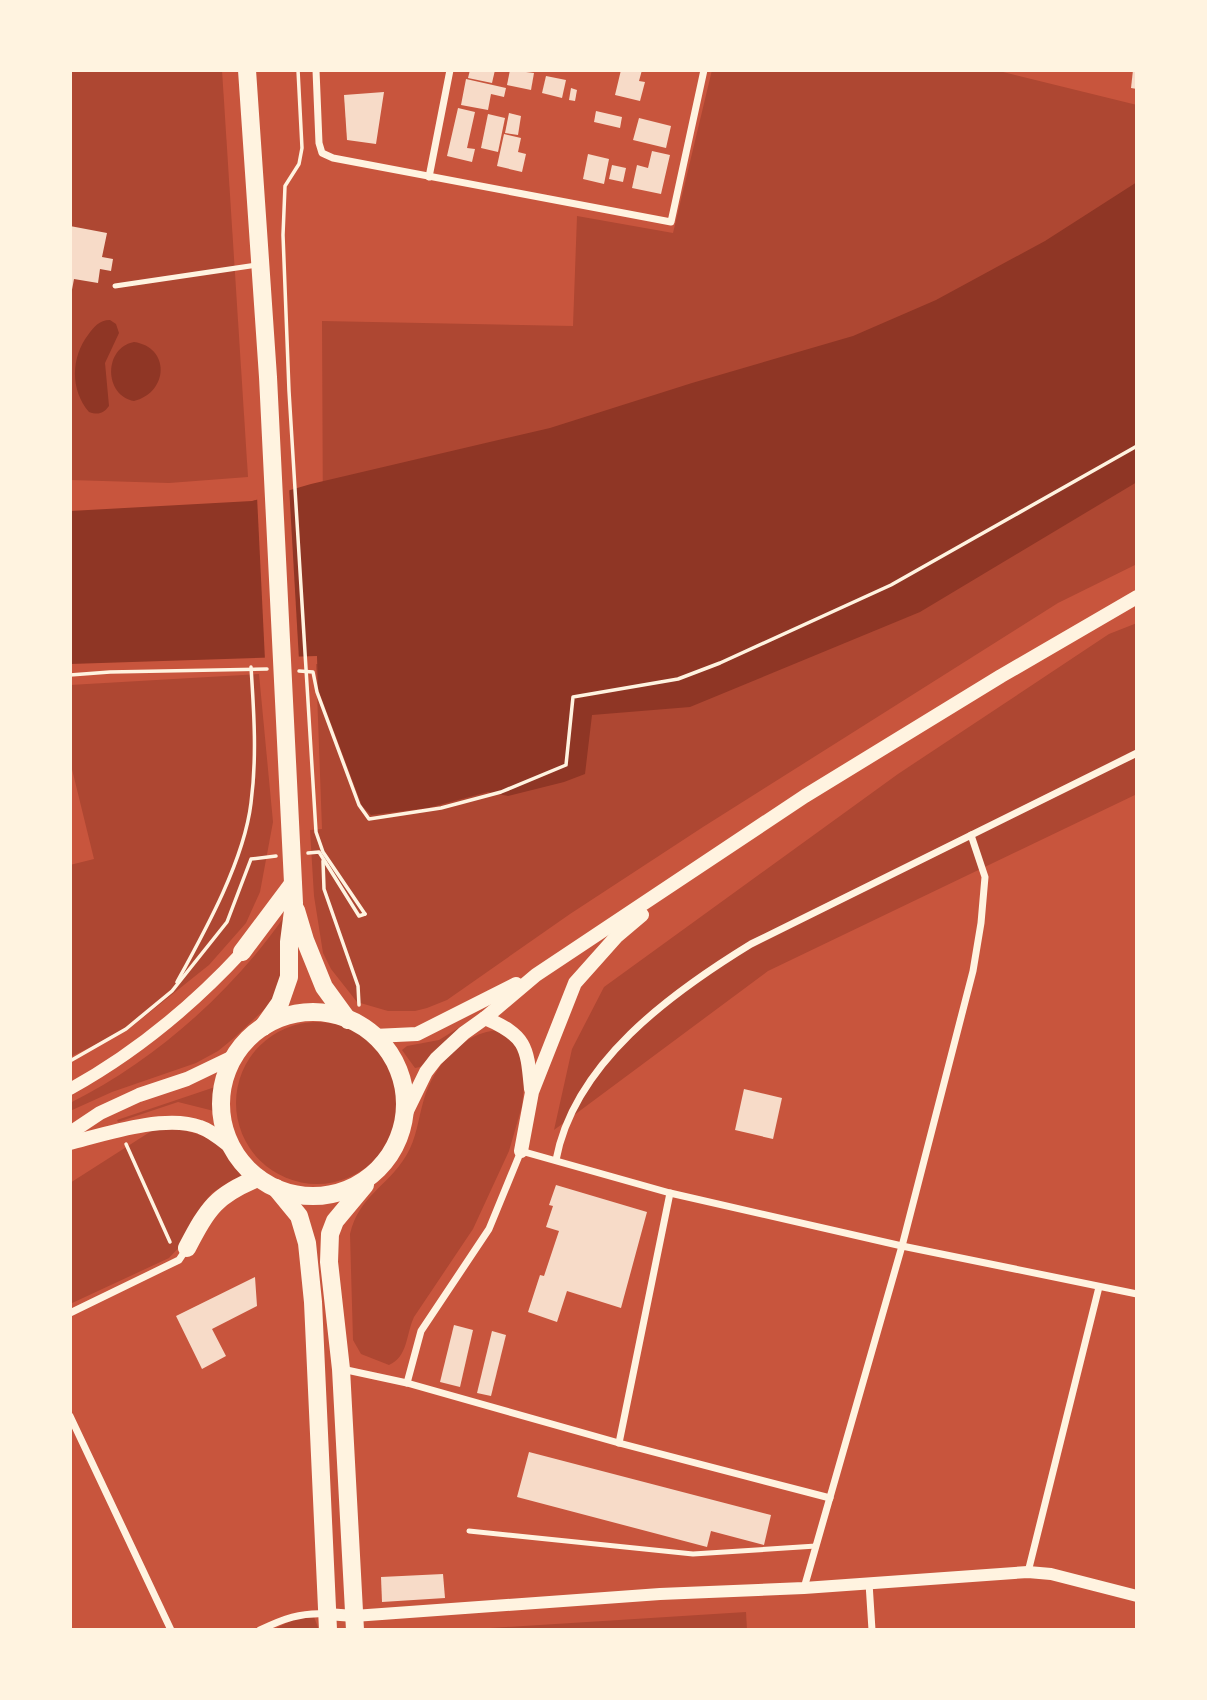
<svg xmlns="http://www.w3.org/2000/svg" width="1207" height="1700" viewBox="0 0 1207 1700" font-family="Barlow,sans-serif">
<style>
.green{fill:#ae4732}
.water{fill:#8f3625}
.pier{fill:#c8553d}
.building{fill:#f7dbc8}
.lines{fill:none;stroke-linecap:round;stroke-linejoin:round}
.path{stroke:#fff3e0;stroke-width:3.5}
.service{stroke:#fff3e0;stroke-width:5}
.minor{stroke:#fff3e0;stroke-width:7}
.tertiary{stroke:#fff3e0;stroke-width:12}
.secondary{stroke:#fff3e0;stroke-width:14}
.primary{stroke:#fff3e0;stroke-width:18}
</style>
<rect width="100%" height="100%" fill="#c8553d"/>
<!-- green -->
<g class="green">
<polygon points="70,70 222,70 248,477 169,483 70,480"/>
<polygon points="712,70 995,70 1137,105 1137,206 967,312 323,533 322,321 573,326 577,216 673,233"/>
<polygon points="1137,334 1137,564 1058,603 703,827 570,914 447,1000 427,1008 415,1011 388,1011 357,1002 331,969 323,953 314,896 310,830 322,829 316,664 413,674"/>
<polygon points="1137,623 1137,794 768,971 554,1130 572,1049 604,987 898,774 1109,634"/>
<polygon points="259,674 273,822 260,892 246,923 209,965 130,1028 70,1057 70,865 94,859 70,761 70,685"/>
<path d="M284 917 281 984 269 1005 234 1038 218 1051 196 1063 112 1092 70 1111V1103C153 1062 231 993 284 917Z"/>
<polygon points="473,1019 420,1067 415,1068 402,1050 407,1046 439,1040"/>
<circle cx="317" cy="1103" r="81"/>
<path d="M499 1030 521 1050 524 1086 522 1106 509 1151 473 1229 414 1317C406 1334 408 1357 389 1365L361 1354 353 1340 350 1234C359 1196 387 1187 406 1156 417 1138 418 1119 424 1099 434 1066 462 1032 499 1030Z"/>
<polygon points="215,1087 214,1111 178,1102 118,1122 117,1120"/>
<path d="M178 1129C214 1136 223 1148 246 1175L232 1180 212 1193 203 1204 183 1243 169 1258 70 1304V1183L153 1130Z"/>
<polygon points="746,1612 747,1630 459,1630"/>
<polygon points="314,1617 319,1630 272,1630 297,1618"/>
</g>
<!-- water -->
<g class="water">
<polygon points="1137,182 1137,482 920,612 690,707 592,715 585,774 564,782 508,796 488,792 428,808 371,815 362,806 318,689 317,656 70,664 70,511 252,501 311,484 550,428 692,383 853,336 936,300 1045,241"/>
<path d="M110 320 116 324 119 333 105 363 109 406C103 414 98 415 89 412 70 390 71 357 88 335 94 327 99 320 110 320Z"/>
<path d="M134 342C170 347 169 392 134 401 104 396 103 348 134 342Z"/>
</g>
<!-- pier -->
<polygon class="pier" points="289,486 299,660 265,660 257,496"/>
<!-- building -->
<g class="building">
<polygon points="470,70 495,70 492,83 468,78"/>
<polygon points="510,70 534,73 531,90 507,85"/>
<polygon points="621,70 642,70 639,81 645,82 640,101 615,95"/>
<polygon points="1133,70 1137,70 1137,89 1131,88"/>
<polygon points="546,76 566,80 562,98 542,93"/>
<polygon points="466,79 506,88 504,97 491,94 488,110 461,105"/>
<polygon points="571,88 577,90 575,101 569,100"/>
<polygon points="384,92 376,144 347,140 344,95"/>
<polygon points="458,108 475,112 467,148 475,149 472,162 447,156"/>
<polygon points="596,111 622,117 620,128 594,122"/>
<polygon points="509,113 521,116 518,135 505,133"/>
<polygon points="488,114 505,118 498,152 481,148"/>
<polygon points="639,118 671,126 666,148 633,140"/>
<polygon points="504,134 521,138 518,152 526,154 522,172 497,166"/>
<polygon points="652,151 670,155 661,194 632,188 637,165 648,168"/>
<polygon points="588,154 609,159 604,184 583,179"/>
<polygon points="612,165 626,168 623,182 609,179"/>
<polygon points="70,226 107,233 102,257 113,259 111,271 100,269 98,283 74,279 71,295"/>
<polygon points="744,1089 782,1098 773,1139 735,1130"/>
<polygon points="556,1185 647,1212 621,1308 567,1291 557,1322 528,1312 540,1275 544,1276 559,1231 546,1227 553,1206 549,1205"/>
<polygon points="255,1277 257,1306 212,1329 226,1356 202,1369 176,1316"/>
<polygon points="454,1325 473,1330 460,1387 440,1382"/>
<polygon points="492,1331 506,1335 491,1396 477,1393"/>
<polygon points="529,1452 771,1515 764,1545 711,1531 707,1547 517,1497"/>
<polygon points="443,1574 445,1598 382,1602 381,1577"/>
</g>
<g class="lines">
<!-- path -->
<g class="path">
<polyline points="298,70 302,148 299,164 285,186 283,235 289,391 316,832 323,852 365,914"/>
<polyline points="299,671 313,672 317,692 359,805 369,819 441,808 501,792 566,765 573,697 678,679 720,663 891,585 1137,446"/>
<polyline points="70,675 110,672 267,669"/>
<polyline points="308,853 319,852 359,916 365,914"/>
<polyline points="323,861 324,889 358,986 359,1005"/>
<path d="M177 982C205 931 244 861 251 803 257 757 254 713 251 667"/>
<polyline points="70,1061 126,1029 172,991 227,922 251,859 276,856"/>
<polyline points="126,1144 170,1242"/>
</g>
<!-- service -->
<g class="service">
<polyline points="115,286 257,265"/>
<polyline points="469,1531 693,1554 816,1546"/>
</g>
<!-- minor -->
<g class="minor">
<polyline points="316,70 319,143 322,153 333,158 671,222 704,70"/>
<polyline points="429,177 450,70"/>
<path d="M556 1160C574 1063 671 993 751 944L1137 753"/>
<polyline points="70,1313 179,1260 187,1248"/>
<polyline points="342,1369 407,1383 619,1443 830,1498"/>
<polyline points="407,1383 421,1331 489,1229 521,1151 670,1193 902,1246 1137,1294"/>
<polyline points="70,1416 171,1630"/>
<polyline points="619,1443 670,1193"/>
<polyline points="1028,1572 1099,1287"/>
<polyline points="869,1583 872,1630"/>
<polyline points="804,1588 902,1246 973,971 981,923 985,877 971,835"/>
<path d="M260 1630C283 1619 301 1612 327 1614"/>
</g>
<!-- tertiary -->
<g class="tertiary">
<path d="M70 1089C135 1053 192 1006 242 952"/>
<polyline points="327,1614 354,1616 660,1594 804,1588 1028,1572 1051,1574 1137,1596"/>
</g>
<!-- secondary -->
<g class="secondary">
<path d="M485 1018C527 1036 527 1047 531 1089"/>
<polyline points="374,1036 417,1034 516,984"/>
<polyline points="404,1117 426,1072 436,1059 464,1033 485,1018 536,975 805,796 1001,676 1137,597"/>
<polyline points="70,1133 100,1113 139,1095 187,1079 237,1055"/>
<path d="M70 1143C105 1134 165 1114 200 1127 212 1131 223 1141 232 1148"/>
<polyline points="521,1151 532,1092 575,983 616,937 642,915"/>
</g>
<!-- primary -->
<g class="primary">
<polyline points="247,70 268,377 294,903 289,942 289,977 280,1003 263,1027"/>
<polyline points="296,910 305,940 324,987 348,1020"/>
<polyline points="242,952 293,884"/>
<circle cx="313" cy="1104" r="92"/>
<polyline points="276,1188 299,1216 307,1243 313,1302 328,1630"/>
<path d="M187 1248C208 1208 216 1195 258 1178"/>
<polyline points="355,1630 341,1369 329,1262 330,1234 335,1221 365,1185"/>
</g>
</g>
<!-- border -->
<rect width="1207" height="1700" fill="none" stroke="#fff3e0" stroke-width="144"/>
</svg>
